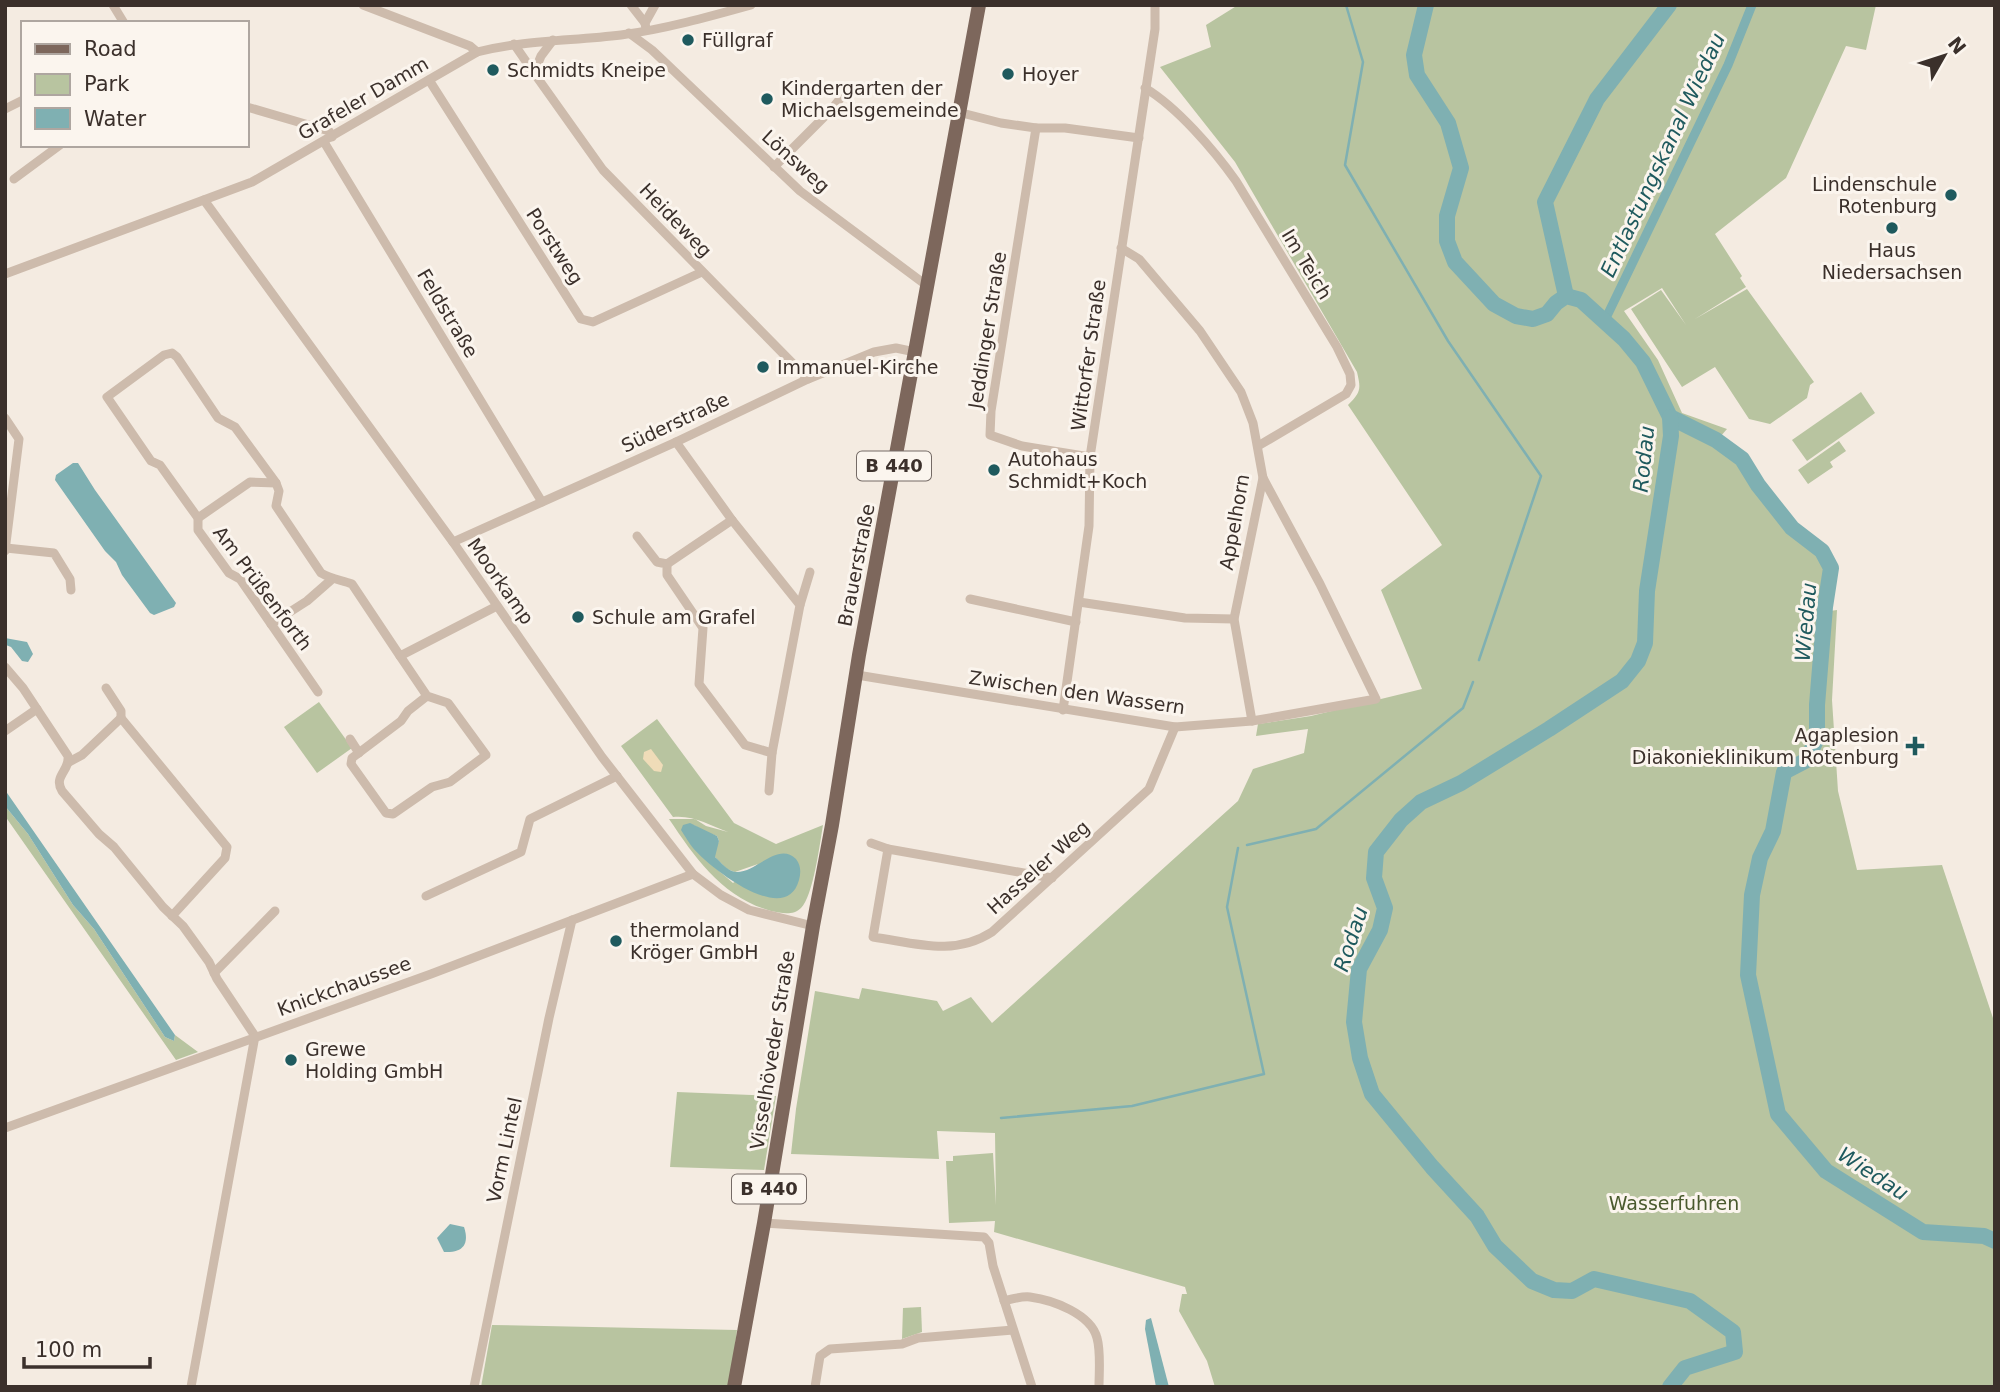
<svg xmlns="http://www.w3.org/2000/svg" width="2000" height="1392" viewBox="0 0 2000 1392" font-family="'DejaVu Sans',sans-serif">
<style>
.green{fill:#b8c4a0;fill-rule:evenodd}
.sand{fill:#efdcb8}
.water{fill:#7fb0b2}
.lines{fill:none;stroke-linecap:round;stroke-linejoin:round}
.stream{stroke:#7fb0b2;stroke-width:2.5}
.canal{stroke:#7fb0b2;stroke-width:9}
.river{stroke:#7fb0b2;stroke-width:16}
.street{stroke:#cdbbac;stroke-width:9}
.primary{stroke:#7d675c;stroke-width:14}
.poi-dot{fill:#1f5a5e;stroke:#fbf5ee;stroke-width:2.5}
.labels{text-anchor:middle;stroke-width:6;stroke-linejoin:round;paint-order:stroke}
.shield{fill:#fbf5ee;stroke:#756b66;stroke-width:2}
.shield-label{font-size:18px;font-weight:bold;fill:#3b302b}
.poi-label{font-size:19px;fill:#3b302b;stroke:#fbf5ee;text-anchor:start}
.street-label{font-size:19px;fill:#3b302b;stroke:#fbf5ee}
.park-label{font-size:19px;fill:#4a5a2e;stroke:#fbf5ee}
.water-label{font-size:21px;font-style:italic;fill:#1f5a5e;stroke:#fbf5ee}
</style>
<rect width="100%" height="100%" fill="#f4ebe1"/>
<!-- green -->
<g class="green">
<path d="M1238 5H1876L1866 50 1846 46 1786 178 1715 234 1742 276 1740 278 1746 287 1695 319 1747 289 1814 382 1810 385 1807 398 1770 424 1749 419 1715 367 1682 387 1631 309 1661 290 1686 325 1662 288 1624 311 1658 360 1682 413 1727 429 1720 437 1746 456 1757 475 1791 519 1830 554 1836 567 1830 611 1837 610 1832 700 1838 791 1857 870 1942 865 1995 1024V1387H1215L1207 1361 1179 1311 1182 1294H1187L1185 1287 994 1232 995 1221 949 1223 946 1161H953V1156L993 1153 996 1205 995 1133 937 1131 939 1159 791 1154 796 1109 815 991 859 999 862 988 937 1001 943 1011 971 997 992 1023 1238 801 1253 769 1304 753 1308 729 1256 736 1258 724 1311 716 1422 689 1381 590 1442 545 1348 405C1361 392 1361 389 1357 372L1235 162 1160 67 1211 47 1206 25Z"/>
<polygon points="1861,392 1875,413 1807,461 1792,440"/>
<polygon points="1839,441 1846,451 1830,462 1833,467 1808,484 1798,470"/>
<polygon points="319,702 352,748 317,773 284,727"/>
<path d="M657 719 734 823 776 844 823 825C820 843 813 897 801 908 793 916 781 913 771 911 722 897 696 859 669 819H695L706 826 728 832C709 825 694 815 673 817L621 746ZM694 825 703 831 717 836 719 841 714 851 715 857 727 869 735 872 758 864 733 883 711 864Z"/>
<polygon points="5,806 28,834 73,905 94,929 165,1037 174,1041 175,1035 198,1052 176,1060 5,816"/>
<polygon points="677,1092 776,1096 764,1170 670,1167"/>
<polygon points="921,1307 922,1332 902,1339 903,1308"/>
<polygon points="492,1325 737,1330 730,1387 481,1387"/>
</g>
<!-- sand -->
<polygon class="sand" points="651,749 663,765 661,772 654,771 643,759 644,752"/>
<!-- water -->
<g class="water">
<polygon points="73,463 78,463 95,490 176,603 174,607 154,615 150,613 122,575 116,562 105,551 55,480 56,475"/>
<polygon points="5,638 27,642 33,654 28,662 22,661 11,647 6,645"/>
<polygon points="5,790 175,1035 174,1041 165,1037 94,929 73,905 28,834 5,806"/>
<path d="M690 823 717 836 719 841 715 857C721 862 727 871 736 872 756 873 778 841 796 859 801 865 801 873 799 880 786 928 710 868 693 848 689 843 685 836 681 830L683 825Z"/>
<path d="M450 1224 464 1227C470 1245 462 1253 444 1252L437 1238Z"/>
<polygon points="1151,1318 1169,1387 1156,1387 1145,1329 1146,1320"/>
</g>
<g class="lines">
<!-- stream -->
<g class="stream">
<polyline points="1346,5 1363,62 1345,165 1448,341 1541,476 1479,660"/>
<polyline points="1247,845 1316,829 1463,708 1473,682"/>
<polyline points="1001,1118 1132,1106 1264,1074 1227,907 1238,848"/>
</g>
<!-- canal -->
<polyline class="canal" points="1605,320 1728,65 1752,5"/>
<!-- river -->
<g class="river">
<polyline points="1426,5 1414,55 1417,75 1448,123 1461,168 1447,216 1447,241 1455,262 1494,304 1516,316 1533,319 1547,314 1556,303 1566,296 1581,300 1624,339 1643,362 1670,417 1716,440 1742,459 1758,485 1792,528 1822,551 1831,568 1825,607 1817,705 1817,738 1807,760 1784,772 1773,831 1760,858 1752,895 1748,975 1778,1114 1826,1171 1923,1232 1984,1236 1995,1241"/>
<polyline points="1566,296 1545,202 1597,99 1669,5"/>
<polyline points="1670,1387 1685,1368 1735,1352 1733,1332 1690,1301 1594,1279 1572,1291 1554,1290 1532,1281 1495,1246 1477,1216 1432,1167 1372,1094 1360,1058 1354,1022 1359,969 1380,930 1385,908 1374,878 1376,852 1401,820 1421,802 1461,783 1549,729 1622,681 1638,661 1645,643 1647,591 1671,436 1670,417"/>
</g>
<!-- street -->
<g class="street">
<polyline points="113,5 124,23"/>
<polyline points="363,5 470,46 477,52"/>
<polyline points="631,5 645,23"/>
<polyline points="646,29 645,23 655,5"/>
<polyline points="629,33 652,50 800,191 926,285"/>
<polyline points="553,40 541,56 534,73 603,170 808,379"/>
<polyline points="514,44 534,73"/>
<polyline points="429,80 581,319 593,322 702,272"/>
<path d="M1145 88C1177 107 1214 150 1236 181L1337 347 1350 374 1351 385 1346 394 1258 446"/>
<polyline points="247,107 329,131 332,137"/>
<polyline points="5,109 23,100"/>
<polyline points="958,112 1001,123 1036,128 991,411 990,435 1022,446 1090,457"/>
<polyline points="1036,128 1065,128 1139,138"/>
<polyline points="324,142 542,502"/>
<polyline points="774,167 832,109 846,91"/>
<polyline points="14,179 60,145"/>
<polyline points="204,200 453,542 602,757 693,874 721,895 749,910 813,926"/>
<polyline points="1121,248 1139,259 1200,331 1241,392 1253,423 1263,478 1234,619 1252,721"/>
<path d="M5 274 252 182 477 52C524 40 572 41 621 35 665 29 708 17 751 5"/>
<polyline points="5,418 19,439 5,551"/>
<polyline points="676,442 732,520 800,605 772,753 769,791"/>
<polyline points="198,518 250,482 276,483"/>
<polyline points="637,536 657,562 667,564 667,575 703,628 699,684 745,745 772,753"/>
<polyline points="453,542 676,442 808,379 874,352 896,348 915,352"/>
<polyline points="6,548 54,553 70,579 71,590"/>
<polyline points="667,564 732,520"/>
<polyline points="970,599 1076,622"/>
<polyline points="1079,602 1185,618 1234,619"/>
<polyline points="800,605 810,572"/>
<polyline points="271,624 307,601 331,580"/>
<polyline points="400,656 427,696 408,711 401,721 352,758 351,764 386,813 393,814 432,787 450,782 486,755 448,703 427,696"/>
<path d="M5 667 23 688 68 756C70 771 53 776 62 791L99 834 114 847 163 907 183 926 209 962 217 979 255 1036 191 1387"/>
<polyline points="857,675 1175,727 1252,721 1376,699 1320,584 1263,478"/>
<polyline points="106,688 121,711 121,718"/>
<path d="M318 692 240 579 229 573 198 530V518L160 465 151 461 107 397 164 355 172 353 177 357 218 418 235 427 276 483 279 491 276 506 321 573C331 579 341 580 352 584L400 656 497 606"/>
<polyline points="1063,710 1089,526 1090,457 1155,29 1155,5"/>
<polyline points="5,731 37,709"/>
<polyline points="350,739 359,753"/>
<polyline points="69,762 82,755 121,718 227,847 225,858 172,916"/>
<polyline points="871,843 888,849 1052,878"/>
<path d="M888 849 873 937C915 943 953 957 992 932L1149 789 1175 727"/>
<polyline points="426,896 521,852 530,819 617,776"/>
<polyline points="214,973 275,911"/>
<polyline points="5,1128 431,974 693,874"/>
<polyline points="764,1223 984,1237 989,1243 993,1266 1032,1387"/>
<path d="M1004 1301C1012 1299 1022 1296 1030 1297 1053 1300 1091 1314 1097 1338 1101 1352 1099 1372 1099 1387"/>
<polyline points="474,1387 549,1018 572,920"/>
<polyline points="815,1387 820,1356 830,1349 902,1344 918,1338 1013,1330"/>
</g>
<!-- primary -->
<polyline class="primary" points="734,1387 764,1223 813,926 832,825 859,655 979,5"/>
</g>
<!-- markers -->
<g class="poi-dot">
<circle cx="688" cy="40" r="7"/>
<circle cx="493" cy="70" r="7"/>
<circle cx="1008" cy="74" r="7"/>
<circle cx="767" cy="99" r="7"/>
<circle cx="1951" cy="195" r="7"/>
<circle cx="1892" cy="228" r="7"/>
<circle cx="763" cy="367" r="7"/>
<circle cx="994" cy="470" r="7"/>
<circle cx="578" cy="617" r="7"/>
<path d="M1911.5 735.5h7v7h7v7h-7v7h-7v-7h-7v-7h7z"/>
<circle cx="616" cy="941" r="7"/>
<circle cx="291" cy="1060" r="7"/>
</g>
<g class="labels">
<!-- shield labels -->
<g class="shield">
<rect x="857" y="451.5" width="74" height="29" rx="5"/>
<rect x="732" y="1174.5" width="74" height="29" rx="5"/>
</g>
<g class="shield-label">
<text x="894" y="472">B 440</text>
<text x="769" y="1195">B 440</text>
</g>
<!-- poi labels -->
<g class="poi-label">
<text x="702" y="47">Füllgraf</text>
<text x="507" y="77">Schmidts Kneipe</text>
<text x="1022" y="81">Hoyer</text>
<text x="781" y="95">Kindergarten der<tspan x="781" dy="22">Michaelsgemeinde</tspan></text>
<text x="1937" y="191" text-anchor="end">Lindenschule<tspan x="1937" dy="22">Rotenburg</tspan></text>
<text x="1892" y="257" text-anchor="middle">Haus<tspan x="1892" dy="22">Niedersachsen</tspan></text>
<text x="777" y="374">Immanuel-Kirche</text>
<text x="1008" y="466">Autohaus<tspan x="1008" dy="22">Schmidt+Koch</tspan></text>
<text x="592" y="624">Schule am Grafel</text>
<text x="1899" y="742" text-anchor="end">Agaplesion<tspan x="1899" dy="22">Diakonieklinikum Rotenburg</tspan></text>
<text x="630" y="937">thermoland<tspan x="630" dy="22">Kröger GmbH</tspan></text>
<text x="305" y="1056">Grewe<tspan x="305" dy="22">Holding GmbH</tspan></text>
</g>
<!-- street labels -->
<g class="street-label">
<text transform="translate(363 98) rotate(-30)" y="7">Grafeler Damm</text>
<text transform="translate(796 161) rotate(42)" y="7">Lönsweg</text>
<text transform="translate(676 220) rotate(46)" y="7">Heideweg</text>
<text transform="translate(555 246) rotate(57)" y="7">Porstweg</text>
<text transform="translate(1307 264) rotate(59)" y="7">Im Teich</text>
<text transform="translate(448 313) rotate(59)" y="7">Feldstraße</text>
<text transform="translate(987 330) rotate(-81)" y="7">Jeddinger Straße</text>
<text transform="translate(1088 355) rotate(-82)" y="7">Wittorfer Straße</text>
<text transform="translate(675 422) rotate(-25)" y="7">Süderstraße</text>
<text transform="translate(1234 522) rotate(-80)" y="7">Appelhorn</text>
<text transform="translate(856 565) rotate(-79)" y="7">Brauerstraße</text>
<text transform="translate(501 581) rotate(55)" y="7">Moorkamp</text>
<text transform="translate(263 588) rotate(53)" y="7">Am Prüßenforth</text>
<text transform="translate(1077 692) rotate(8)" y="7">Zwischen den Wassern</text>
<text transform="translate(1038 867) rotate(-42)" y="7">Hasseler Weg</text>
<text transform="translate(344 986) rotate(-20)" y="7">Knickchaussee</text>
<text transform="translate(772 1050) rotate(-81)" y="7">Visselhöveder Straße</text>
<text transform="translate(504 1150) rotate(-78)" y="7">Vorm Lintel</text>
</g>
<!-- park labels -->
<g class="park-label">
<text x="1674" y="1210">Wasserfuhren</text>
</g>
<!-- water labels -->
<g class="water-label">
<text transform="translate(1663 155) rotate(-65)" y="7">Entlastungskanal Wiedau</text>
<text transform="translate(1644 459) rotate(-84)" y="7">Rodau</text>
<text transform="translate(1806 622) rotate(-85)" y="7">Wiedau</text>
<text transform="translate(1351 939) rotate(-72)" y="7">Rodau</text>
<text transform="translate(1873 1174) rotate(33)" y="7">Wiedau</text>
</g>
</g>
<!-- border -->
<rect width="2000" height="1392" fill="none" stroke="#3b302b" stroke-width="14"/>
<!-- legend -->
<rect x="21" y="21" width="228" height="126" fill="#fbf5ee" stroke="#aea6a0" stroke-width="2"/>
<rect x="35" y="44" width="35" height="10" fill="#7d675c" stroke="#aea6a0" stroke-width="2"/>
<text x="84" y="56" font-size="21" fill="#3b302b">Road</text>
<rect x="35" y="74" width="35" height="21" fill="#b8c4a0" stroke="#aea6a0" stroke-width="2"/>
<text x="84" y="91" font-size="21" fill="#3b302b">Park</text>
<rect x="35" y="108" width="35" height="21" fill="#7fb0b2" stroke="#aea6a0" stroke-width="2"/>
<text x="84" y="126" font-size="21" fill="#3b302b">Water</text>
<!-- north arrow -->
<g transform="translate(1944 56) rotate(51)" stroke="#fbf5ee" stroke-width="5" paint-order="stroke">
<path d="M0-5L12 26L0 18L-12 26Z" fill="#3b302b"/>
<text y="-10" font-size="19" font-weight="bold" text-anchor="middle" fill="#3b302b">N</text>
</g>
<!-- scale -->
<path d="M24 1357v10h126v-10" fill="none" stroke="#3b302b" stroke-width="3.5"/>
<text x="35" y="1357" font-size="21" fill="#3b302b" stroke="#fbf5ee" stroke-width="5" paint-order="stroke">100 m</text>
</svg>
